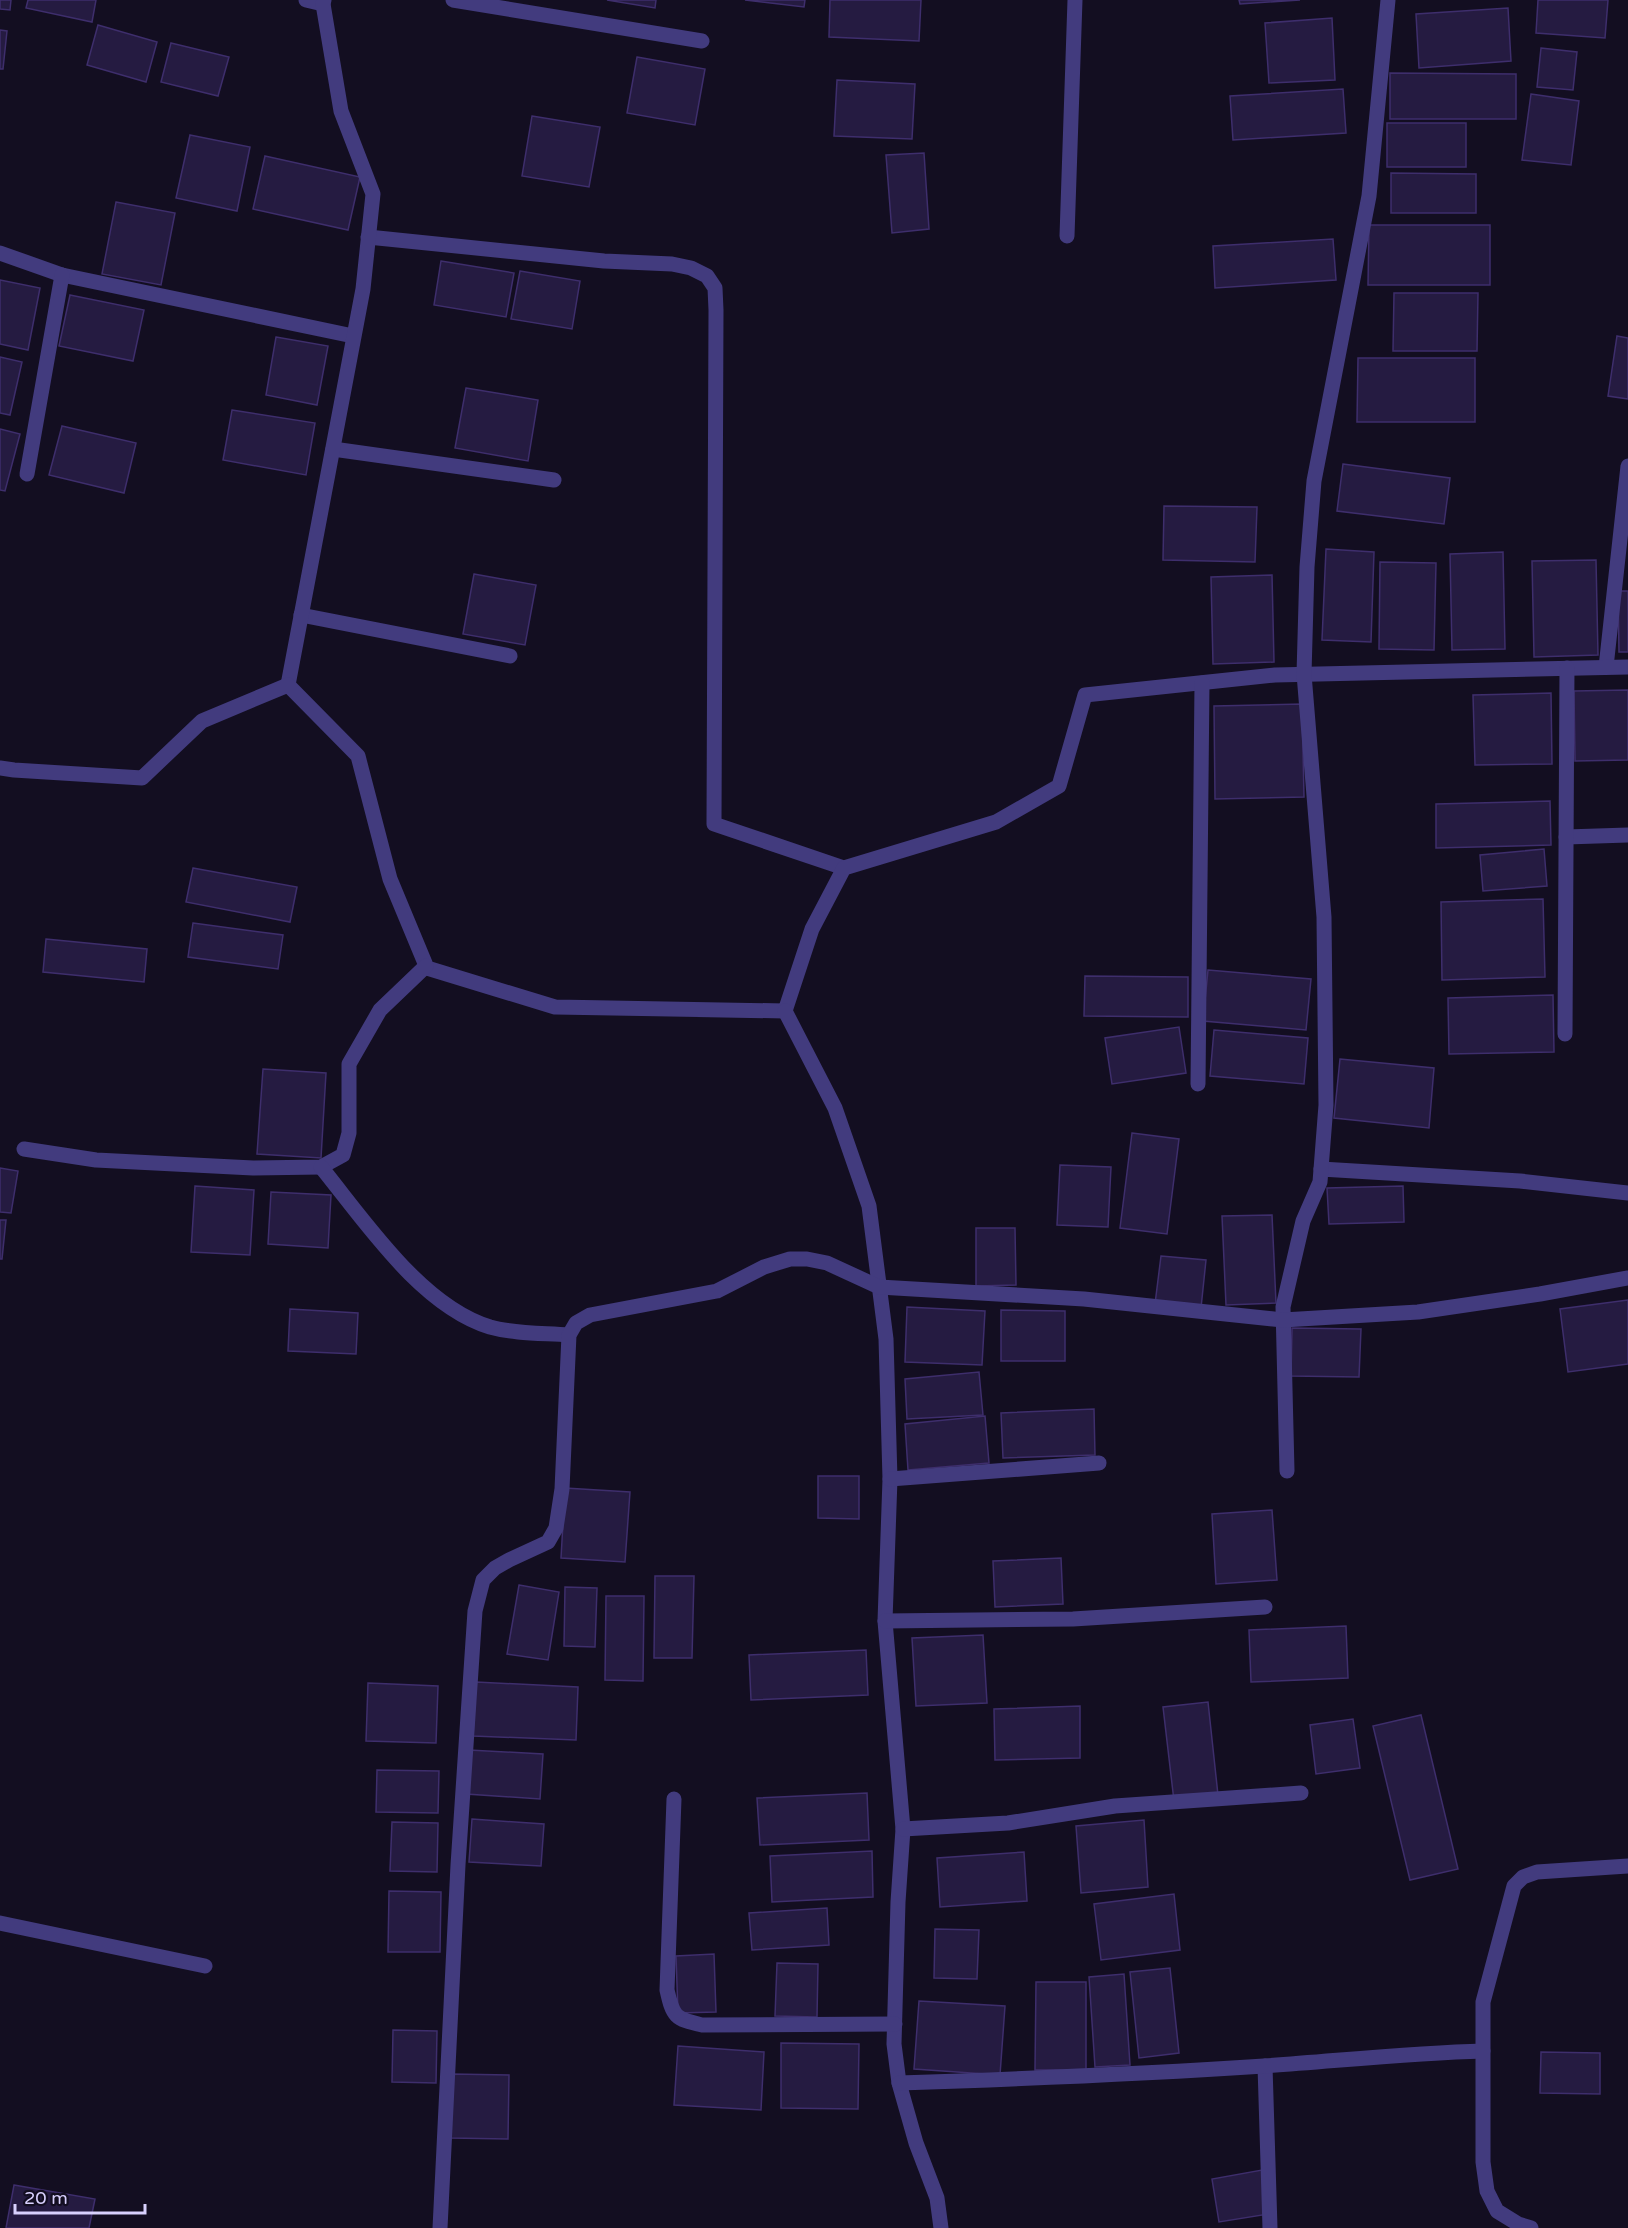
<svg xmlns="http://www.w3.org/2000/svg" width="1628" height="2228" viewBox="0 0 1628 2228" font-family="'Varela Round',sans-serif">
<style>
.building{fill:#251b41;stroke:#3e2e6c;stroke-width:1.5}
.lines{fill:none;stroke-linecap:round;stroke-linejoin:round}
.street{stroke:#423b7e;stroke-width:15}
</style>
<rect width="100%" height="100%" fill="#130e21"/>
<!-- building -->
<g class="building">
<polygon points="0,0 11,0 10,10 0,9"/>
<polygon points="28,0 96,0 92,22 26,8"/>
<polygon points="607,0 656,0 655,8"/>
<polygon points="745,0 805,0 804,7"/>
<polygon points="830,0 921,0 919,41 829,37"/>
<polygon points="1239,0 1300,0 1240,4"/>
<polygon points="1538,0 1608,0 1605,38 1536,33"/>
<polygon points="1508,8 1511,61 1419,68 1416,14"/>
<polygon points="1332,18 1335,80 1269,83 1265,23"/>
<polygon points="98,25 157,42 146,82 87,65"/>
<polygon points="0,30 7,31 3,69 0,69"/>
<polygon points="171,43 229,57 218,96 161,82"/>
<polygon points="1541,48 1577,52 1573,90 1537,87"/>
<polygon points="637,57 705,69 695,125 627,113"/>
<polygon points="1390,73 1516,74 1516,119 1390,119"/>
<polygon points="837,80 915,84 912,139 834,136"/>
<polygon points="1343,89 1346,133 1233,140 1230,96"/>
<polygon points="1531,94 1579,101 1571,165 1522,160"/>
<polygon points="532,116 600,127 589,187 522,176"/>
<rect x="1387" y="123" width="79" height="44"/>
<polygon points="190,135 250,147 237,211 176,198"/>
<polygon points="924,153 929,229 892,233 886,155"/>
<polygon points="265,156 360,177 348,230 253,209"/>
<polygon points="1391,173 1476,174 1476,213 1391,213"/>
<polygon points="116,202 175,213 161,285 102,274"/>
<polygon points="1369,225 1490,225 1490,285 1368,285"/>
<polygon points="1333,239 1336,280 1215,288 1213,246"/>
<polygon points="441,261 514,273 506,317 434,305"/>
<polygon points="520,271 580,281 572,329 511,319"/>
<polygon points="0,280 40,288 28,350 0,344"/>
<polygon points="1394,293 1478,293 1477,351 1393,351"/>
<polygon points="70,295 144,310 133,361 59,346"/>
<polygon points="1617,336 1628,338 1628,399 1608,396"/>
<polygon points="276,337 328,346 317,405 266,395"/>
<polygon points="0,357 22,362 10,415 0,413"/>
<polygon points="1358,358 1475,358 1475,422 1357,422"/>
<polygon points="466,388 538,400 528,461 455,448"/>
<polygon points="232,410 315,423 306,475 223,460"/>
<polygon points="62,426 136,443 124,493 49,475"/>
<polygon points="0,429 20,434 5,491 0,490"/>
<polygon points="1343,464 1450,478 1444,524 1337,511"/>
<polygon points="1164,506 1257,507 1255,562 1163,560"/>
<polygon points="1326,549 1374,552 1371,642 1322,640"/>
<polygon points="1503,552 1505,649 1452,650 1450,554"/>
<polygon points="1596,560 1598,655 1534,657 1532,561"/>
<polygon points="1380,562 1436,563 1434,650 1379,649"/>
<polygon points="474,574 536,585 525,645 463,634"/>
<polygon points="1272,575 1274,662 1213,664 1211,577"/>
<polygon points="1618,591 1628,591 1628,652 1619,652"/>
<polygon points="1628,690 1628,760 1575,761 1574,691"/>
<polygon points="1551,693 1552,764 1475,765 1473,695"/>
<polygon points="1302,704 1304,797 1215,799 1214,706"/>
<polygon points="1550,801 1551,845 1436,848 1436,804"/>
<polygon points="1544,849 1547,886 1483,891 1480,855"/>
<polygon points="193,868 297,887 290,922 186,902"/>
<polygon points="1543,899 1545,977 1442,980 1441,902"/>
<polygon points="193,923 283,935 278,969 188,957"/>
<polygon points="46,939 147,949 144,982 43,972"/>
<polygon points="1208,970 1311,979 1306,1030 1203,1021"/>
<polygon points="1085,976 1188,977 1188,1017 1084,1016"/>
<polygon points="1553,995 1554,1052 1449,1054 1448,998"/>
<polygon points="1179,1027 1186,1073 1112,1084 1105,1038"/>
<polygon points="1214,1030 1308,1038 1304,1084 1210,1076"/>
<polygon points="1340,1059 1434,1068 1429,1128 1334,1118"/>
<polygon points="263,1069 326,1073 321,1158 257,1154"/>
<polygon points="1132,1133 1179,1139 1167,1234 1120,1228"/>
<polygon points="1060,1165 1111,1167 1108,1227 1057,1225"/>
<polygon points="0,1168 18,1171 11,1213 0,1212"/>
<polygon points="195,1186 254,1190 250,1255 191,1252"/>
<polygon points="1403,1186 1404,1222 1329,1224 1327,1188"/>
<polygon points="271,1192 331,1195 328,1248 268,1244"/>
<polygon points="1272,1215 1276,1303 1226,1305 1222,1216"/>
<polygon points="0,1220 6,1220 2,1259 0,1259"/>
<polygon points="976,1228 1015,1228 1016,1285 976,1286"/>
<polygon points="1161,1256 1206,1260 1201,1308 1155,1304"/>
<polygon points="1628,1300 1628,1364 1568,1372 1560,1309"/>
<polygon points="907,1307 985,1311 982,1365 905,1362"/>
<polygon points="290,1309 358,1313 356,1354 288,1351"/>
<polygon points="1001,1310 1065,1311 1065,1361 1001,1361"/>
<polygon points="1292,1328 1361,1329 1359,1377 1291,1376"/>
<polygon points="979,1372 983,1415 907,1419 905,1379"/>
<polygon points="1094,1409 1095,1455 1003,1458 1001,1413"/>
<polygon points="985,1416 989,1463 908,1470 905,1424"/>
<polygon points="818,1476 859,1476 859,1519 818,1518"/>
<polygon points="565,1488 630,1492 625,1562 561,1558"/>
<polygon points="1272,1510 1277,1580 1216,1584 1212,1514"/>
<polygon points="1061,1558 1063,1604 995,1607 993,1561"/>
<polygon points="655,1576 694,1576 692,1658 654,1658"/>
<polygon points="519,1585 559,1592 548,1660 507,1654"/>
<polygon points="565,1587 597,1588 595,1647 564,1646"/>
<polygon points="606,1596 644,1596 643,1681 605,1680"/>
<polygon points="1346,1626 1348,1678 1251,1682 1249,1630"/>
<polygon points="983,1635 987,1703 916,1706 912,1638"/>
<polygon points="866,1650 868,1695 751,1700 749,1655"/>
<polygon points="476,1682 578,1687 576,1740 473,1736"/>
<polygon points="368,1683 438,1686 436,1743 366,1741"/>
<polygon points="1208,1702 1218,1795 1174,1801 1163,1707"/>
<polygon points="1080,1706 1080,1758 995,1760 994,1709"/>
<polygon points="1421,1715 1458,1869 1410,1880 1373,1726"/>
<polygon points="1353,1719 1360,1768 1316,1774 1310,1725"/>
<polygon points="469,1750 543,1754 540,1799 466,1794"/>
<polygon points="377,1770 439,1771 438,1813 376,1812"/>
<polygon points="867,1793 869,1840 760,1845 757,1798"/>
<polygon points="472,1819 544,1824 541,1866 469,1862"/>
<polygon points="1144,1820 1148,1887 1081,1893 1076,1826"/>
<polygon points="392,1822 438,1823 437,1872 390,1871"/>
<polygon points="872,1851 873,1897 772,1902 770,1856"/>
<polygon points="1024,1852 1027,1901 940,1907 937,1858"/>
<polygon points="389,1891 441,1892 440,1952 388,1952"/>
<polygon points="1174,1894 1180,1950 1101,1960 1094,1904"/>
<polygon points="827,1908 829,1945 752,1950 749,1913"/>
<polygon points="935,1929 979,1930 977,1979 934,1978"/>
<polygon points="714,1954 716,2012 678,2013 676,1956"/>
<polygon points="777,1963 818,1964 817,2017 775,2016"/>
<polygon points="1170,1968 1179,2053 1139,2058 1130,1972"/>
<polygon points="1124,1974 1130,2065 1095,2067 1089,1977"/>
<polygon points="1036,1982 1086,1982 1086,2070 1035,2070"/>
<polygon points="919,2001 1005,2006 1000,2075 914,2069"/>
<polygon points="393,2030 437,2031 436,2083 392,2082"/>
<polygon points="781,2043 859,2044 858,2109 781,2108"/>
<polygon points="678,2046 764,2052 761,2110 674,2105"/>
<polygon points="1541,2052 1600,2053 1600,2094 1540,2093"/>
<polygon points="452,2074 509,2075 508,2139 451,2138"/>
<polygon points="1262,2170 1269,2214 1219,2222 1212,2179"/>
<polygon points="14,2185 95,2199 89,2228 6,2228"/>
</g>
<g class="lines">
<!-- street -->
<g class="street">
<polyline points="306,0 323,4"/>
<polyline points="453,0 702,41"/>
<polyline points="1067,236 1075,0"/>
<polyline points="368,237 604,261 672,264 691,268 707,276 715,288 716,310 714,824 844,868"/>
<polyline points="0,253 62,275 353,336"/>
<polyline points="333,449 554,480"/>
<polyline points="27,474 62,275"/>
<polyline points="301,615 510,656"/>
<polyline points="1606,667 1628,466"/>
<polyline points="288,685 363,289 373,194 341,111 323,4 324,0"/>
<polyline points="0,768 14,770 142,778 202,721 288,685 358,756 390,879 427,968 555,1007 785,1011 812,929 844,868 996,822 1059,786 1085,695 1275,675 1628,667"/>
<polyline points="1566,837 1628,835"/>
<polyline points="785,1011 835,1108 869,1206 886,1339 890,1479 885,1621 903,1829 898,1902 894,2044 899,2083 916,2143 937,2198 941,2228"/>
<polyline points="1565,1034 1567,668"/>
<polyline points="1198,1084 1202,683"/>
<polyline points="24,1149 96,1160 253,1168 321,1167 343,1155 349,1133 349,1064 380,1010 426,966"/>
<path d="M321 1167C365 1221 421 1306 490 1327 515 1334 543 1333 569 1335"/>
<polyline points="1321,1169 1520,1181 1628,1193"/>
<polyline points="1287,1471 1283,1307 1303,1221 1320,1182 1326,1105 1324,917 1304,674 1307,567 1314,481 1369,196 1388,0"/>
<polyline points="890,1479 1099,1463"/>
<polyline points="885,1621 1073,1619 1265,1607"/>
<path d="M674 1799 667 1990C673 2017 675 2019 702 2025L895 2024"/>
<polyline points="903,1829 1008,1823 1115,1806 1301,1793"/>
<polyline points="0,1923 205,1966"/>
<polyline points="1265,2066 1270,2228"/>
<path d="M899 2083C1021 2079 1142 2074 1264 2066 1337 2061 1410 2053 1483 2051"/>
<polyline points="440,2228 458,1865 475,1611 483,1580 495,1568 509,1560 548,1542 556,1528 562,1489 569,1335 576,1323 590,1315 717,1291 764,1267 790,1259 807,1259 827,1263 879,1287 1084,1299 1283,1320 1418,1312 1540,1294 1628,1278"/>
<polyline points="1531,2228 1518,2224 1497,2211 1487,2191 1483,2162 1483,2002 1514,1886 1523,1877 1537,1872 1628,1866"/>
</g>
</g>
<!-- scale -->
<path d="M15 2204v9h130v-9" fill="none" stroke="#d8d0fd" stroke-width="3"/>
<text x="24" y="2204" font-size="18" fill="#d8d0fd" stroke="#130e21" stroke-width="4.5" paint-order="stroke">20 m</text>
</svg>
